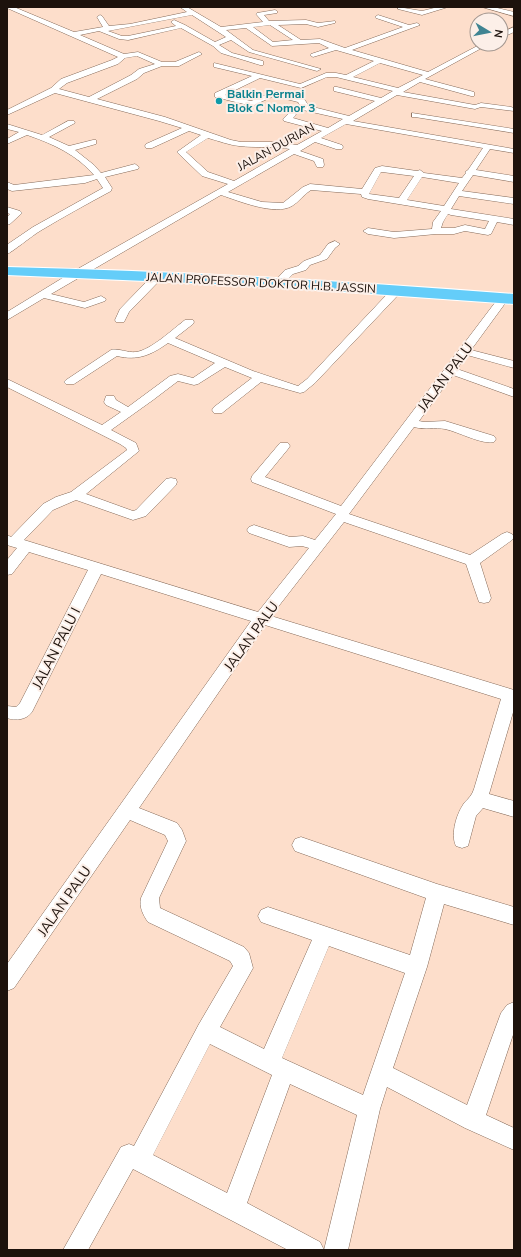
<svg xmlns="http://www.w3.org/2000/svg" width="521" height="1257" viewBox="0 0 521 1257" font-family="'Nunito Sans',sans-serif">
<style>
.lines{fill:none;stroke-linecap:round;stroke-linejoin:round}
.minor-casing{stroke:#856a59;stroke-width:1}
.highway-casing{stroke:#fff;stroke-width:2}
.minor{fill:#fff;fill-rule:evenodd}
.highway{fill:#64cdf9;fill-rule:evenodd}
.culture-dot{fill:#0f9aa8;stroke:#fcefe8;stroke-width:1.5}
.labels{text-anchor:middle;stroke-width:4;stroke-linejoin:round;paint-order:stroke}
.far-culture-label{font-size:12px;font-weight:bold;fill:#0d838f;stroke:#fcefe8;text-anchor:start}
.far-street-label{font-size:12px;fill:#1d120c;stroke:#fcefe8}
.street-label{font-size:14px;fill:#1d120c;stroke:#fcefe8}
</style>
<rect width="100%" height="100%" fill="#fddecb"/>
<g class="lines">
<!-- minor casing -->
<g class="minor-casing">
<g id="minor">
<path d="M7 7H14L74 32 103 27 97 17 100 15 102 16 109 26 130 24 187 12 180 7H187L221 27 263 22 256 14 257 13 275 10 277 11V13L264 15 269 21 306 20 318 23 335 21V23L318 27 306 24 278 25 301 40 320 39 345 48 403 27 376 18 375 17 378 15 409 25 417 23 420 25 352 50 428 72 481 44H489L425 79 474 92V96H471L420 82 403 92 475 105 481 103 511 107 514 108V111L481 107 475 109 397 95 353 121 514 149V153L490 149 476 170 514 176V182L473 175 462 191 514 198V204L459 196 451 209 514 219V225L497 222 491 234 488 235 465 231 454 234H436L394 238 368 234 363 231 368 228 394 232 432 229 433 222 441 211 368 199 362 197 361 194 311 190C304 194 299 202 292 206 275 216 239 201 221 195L51 294 84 302 101 296 106 299 105 301 85 308 44 298 7 320V312L74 271 228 184 202 176 177 152 201 135 189 131 152 148H146L145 146 146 144 182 128 159 121 55 93 7 115V110L51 88 61 79 112 60 118 57 7 8ZM192 15 226 37 215 42 185 25 174 20 171 22 176 26 128 36H122L108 31ZM270 25 293 40 273 42 253 27ZM181 28 213 46 221 53 260 65H263V61L232 53 219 45 231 40 249 52 317 71 321 69 253 50 226 30 246 28 272 46 319 43 329 48 311 54 310 55 313 57 336 50 374 61 346 75 336 73H326L300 84 214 63V67L252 76 215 93V97L252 106 274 96 298 102 303 110 343 119 328 128 293 118 296 115 295 113H289L283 119 284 121 322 131 297 145 277 142H241L231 140 165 117 97 99 137 79 144 73 162 66H179L202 54 199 52 175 62H162L138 52 124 54 80 35 99 31 119 39 128 40ZM137 56 155 64 139 69 131 75 89 97 59 89 67 83 118 64 125 58ZM380 63 423 75 398 88 353 77ZM327 77H336L393 91 381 98 337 87H334V91L375 101 349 116 309 106 304 99 273 92 251 101 225 95 260 78 301 88ZM346 124 483 148 468 170 465 172 466 173 462 178 424 173 420 170 417 171 382 166 375 168 362 189 310 184 303 187 283 203 262 202 228 192 294 154 314 161 317 167H323L324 165 323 159 300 151 315 142 336 149H342L343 147 342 145 321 138ZM208 138C219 141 229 145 239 146 256 148 273 146 290 149L234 181 208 172 186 152ZM381 172H382L414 176 399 198 369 194ZM422 177 459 183 444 206 407 200ZM448 214 451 215 489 221 485 229 465 225 454 228H441L443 222Z"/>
<polygon points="398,7 422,11 438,7 448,7 422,15 398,9"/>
<polygon points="482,7 493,7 514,12 514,16"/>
<polygon points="514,27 514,32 501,38 501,33"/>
<polygon points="412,113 514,129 514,133 415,117 412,117"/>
<path d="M68 121H74L75 123 49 137 69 146 93 140H96V144L75 150 94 165 101 173 135 164 139 167 138 169 105 177 112 188 111 191C87 204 63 217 40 231 33 235 11 253 7 254L8 244 33 227 103 188 97 179 85 183 12 191 7 189V182L14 185 94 175C77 155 53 144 30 136L27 135 7 144V139L19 132 7 129V124L42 135Z"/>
<polygon points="7,207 20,211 22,213 10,224 7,225 7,217 10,214 7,213"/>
<polygon points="335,241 340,244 335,248 327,259 310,265 306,270 293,274 283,284 275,284 274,282 285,270 298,266 304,261 320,255 328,244"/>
<polygon points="158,273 162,274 163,276 162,278 129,312 124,322 116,322 115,320 120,309 154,274"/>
<path d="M396 288 401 291 400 293 315 383 304 392 300 393 261 382 222 413H214L212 410 214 407 252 378 225 367 198 384 194 385 178 381 153 400 111 430 136 443 139 451 86 494 133 511 136 510 166 479 171 478 176 479 177 482 176 485 146 516 133 520 76 500 53 510 24 540 258 612 309 548 302 546 289 547 249 533 247 530 249 527 254 525 290 537 303 536 315 540 336 514 252 482 251 479 252 476 280 443H288L290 446 288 449 265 477 341 506 500 296H508L509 298 471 350 514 361V368L467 355 457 369 514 389V397L453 375 419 421 424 422 445 421 494 436 496 439 494 442C482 445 459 432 445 429 435 427 425 430 414 427L349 514 470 555 502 534 507 532 512 534 514 537 512 540 480 563 491 598 489 602 484 603 479 602 466 564 344 522 271 616 514 690V709L489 794 514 801V817L483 808 476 816 468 846 462 848 456 846C450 834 457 812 465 802 469 798 472 795 474 789L501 699 265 625 139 808 177 823 182 830 186 841 159 898 160 908 244 947 249 953 253 968 220 1027 264 1049 312 940 261 922 258 916 261 910 268 907 410 955 426 898 295 851 292 845 295 839 301 837 437 884 514 907V925L444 904 427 967 393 1068 467 1105 501 1013 507 1005 514 1002V1032L486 1115 514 1128V1150L465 1128 387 1087 380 1109 348 1250H324L357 1115 290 1084 247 1203 320 1242 324 1250H288L133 1169 88 1250H63L121 1147 129 1144 134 1146 199 1024 233 966 230 961 148 922C143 915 139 907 141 898L168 841 165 835 130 820 14 988 7 991V964L251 621 101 574 32 712C26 720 16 721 7 718V706L16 707 20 703 88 570 29 552 12 574 7 575V560L17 548 7 545V535L11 537 43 504 56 497 71 492 127 450 126 448 120 444 7 387V379L102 425 121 412 106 405 104 402 106 396H114L116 400 128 407 170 376 178 374 193 378 215 363 168 343C151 355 138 361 117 356L74 384H66L64 382 66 380 111 350C119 348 127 353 136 352 151 350 173 329 185 320H193L194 322 193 324 175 338 253 371 298 386 307 379 392 289ZM329 946 405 973 363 1095 282 1058ZM210 1044 272 1075 227 1193 153 1155Z"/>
</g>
</g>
<!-- highway casing -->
<g class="highway-casing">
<path id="highway" d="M7 267C176 271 345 281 514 294V304L260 286 7 275Z"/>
</g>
<!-- minor -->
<use href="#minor" class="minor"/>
<!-- highway -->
<use href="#highway" class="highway"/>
</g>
<!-- markers -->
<circle class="culture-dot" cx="219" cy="101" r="4"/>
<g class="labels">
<!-- far-culture labels -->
<g class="far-culture-label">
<text x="227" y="98">Balkin Permai<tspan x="227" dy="14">Blok C Nomor 3</tspan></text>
</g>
<!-- far-street labels -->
<g class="far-street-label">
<text transform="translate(276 147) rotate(-29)" y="4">JALAN DURIAN</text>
<text transform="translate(261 283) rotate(3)" y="4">JALAN PROFESSOR DOKTOR H.B. JASSIN</text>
</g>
<!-- street labels -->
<g class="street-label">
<text transform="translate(445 377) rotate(-53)" y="5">JALAN PALU</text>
<text transform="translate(251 636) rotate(-54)" y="5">JALAN PALU</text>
<text transform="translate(56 648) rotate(-63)" y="5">JALAN PALU I</text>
<text transform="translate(64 901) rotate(-55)" y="5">JALAN PALU</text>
</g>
</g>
<!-- border -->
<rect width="521" height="1257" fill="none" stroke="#1d120c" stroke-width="16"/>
<!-- north arrow -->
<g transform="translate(489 32) rotate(100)"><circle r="19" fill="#fcefe8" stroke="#a39790"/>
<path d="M0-3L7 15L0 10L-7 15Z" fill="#3f8492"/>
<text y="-6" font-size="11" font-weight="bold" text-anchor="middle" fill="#1d120c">N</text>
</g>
</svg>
